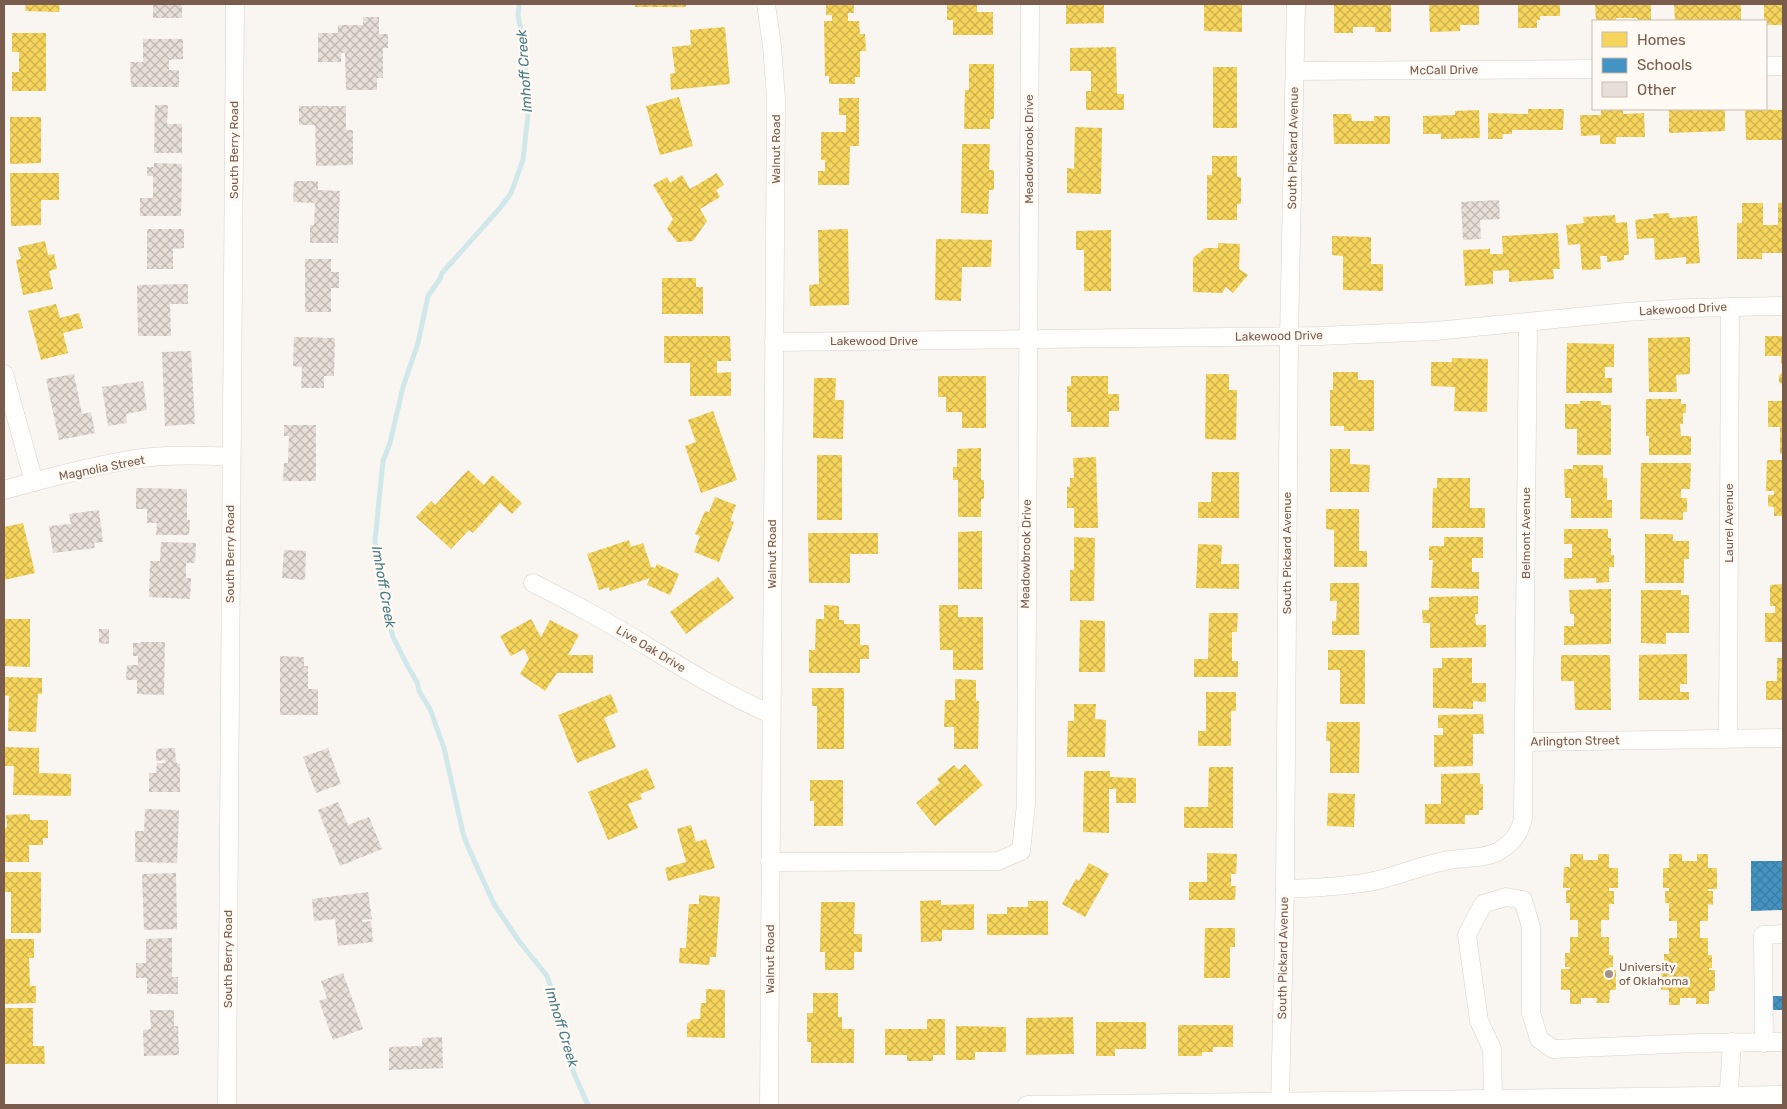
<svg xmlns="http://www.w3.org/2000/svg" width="1787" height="1109" viewBox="0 0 1787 1109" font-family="Rubik,sans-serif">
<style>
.homes{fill:url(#homes-cross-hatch)}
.schools{fill:url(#schools-cross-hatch)}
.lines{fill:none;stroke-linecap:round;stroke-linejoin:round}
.stream{stroke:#d0e8ea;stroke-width:5}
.building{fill:url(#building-cross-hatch)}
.minor-casing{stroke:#d7d1cb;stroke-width:19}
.minor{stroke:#fefefd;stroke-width:18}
.poi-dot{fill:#a69286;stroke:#fffaf3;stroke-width:2}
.labels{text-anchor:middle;stroke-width:5;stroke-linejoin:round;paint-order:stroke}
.street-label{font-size:12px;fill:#7a5c4d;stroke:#fffaf3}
.poi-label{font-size:12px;fill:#7a5c4d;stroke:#fffaf3;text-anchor:start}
.water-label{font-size:14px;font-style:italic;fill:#437c86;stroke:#fffaf3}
</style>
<defs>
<pattern id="homes-cross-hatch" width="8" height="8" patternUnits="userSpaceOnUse" patternTransform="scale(1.25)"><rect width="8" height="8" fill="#f6d55c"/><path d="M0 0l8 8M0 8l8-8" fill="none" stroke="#ccb04e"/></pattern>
<pattern id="schools-cross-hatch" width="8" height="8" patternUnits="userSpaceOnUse" patternTransform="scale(1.25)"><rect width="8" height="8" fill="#4393c3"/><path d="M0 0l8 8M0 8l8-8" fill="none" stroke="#3d7ba1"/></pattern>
<pattern id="building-cross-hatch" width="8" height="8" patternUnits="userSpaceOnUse" patternTransform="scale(1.25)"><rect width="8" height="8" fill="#e6ded7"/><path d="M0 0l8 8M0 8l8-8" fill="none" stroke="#bfb7b1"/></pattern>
</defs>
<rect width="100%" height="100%" fill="#f9f5f0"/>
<!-- homes -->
<g class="homes">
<polygon points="26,4 60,4 59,12 25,11"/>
<rect x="635" y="4" width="51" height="3"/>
<polygon points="826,4 854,4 854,13 848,13 848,21 859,21 860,34 865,34 866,51 860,51 860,77 855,77 855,84 829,84 829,76 825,76 824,21 832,21 832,15 826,15"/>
<polygon points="952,4 977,4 977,12 993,12 993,35 953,35 953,20 947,20 947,5"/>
<polygon points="1066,4 1104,4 1104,23 1066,24"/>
<polygon points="1204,4 1242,4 1242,32 1204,31"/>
<polygon points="1334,4 1391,4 1391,32 1375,32 1375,27 1353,27 1353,33 1334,33"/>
<polygon points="1429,4 1479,4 1479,25 1460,25 1460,31 1430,32"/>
<polygon points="1518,4 1560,4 1560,16 1540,16 1540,20 1537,20 1537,28 1518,28"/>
<polygon points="1595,4 1651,4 1651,21 1638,21 1637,18 1616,18 1616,21 1596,21"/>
<polygon points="1674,4 1741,4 1741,21 1675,21"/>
<polygon points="1764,4 1783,4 1783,25 1766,25 1766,21 1764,21"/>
<polygon points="725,27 730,84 671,90 670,74 675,73 672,47 691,45 690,30"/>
<polygon points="12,33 46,33 46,91 12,91 12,72 19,72 19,52 12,52"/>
<polygon points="1116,47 1117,94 1124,94 1124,110 1086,110 1086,91 1091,91 1091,71 1070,71 1070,48"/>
<polygon points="969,64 994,64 994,119 990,119 990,129 964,129 965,90 969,90"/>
<rect x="1213" y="67" width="24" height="61"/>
<polygon points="679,97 693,146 660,155 646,106"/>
<polygon points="839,98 859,98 859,146 850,146 849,185 818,185 818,171 825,171 825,160 821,160 821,132 846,132 846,115 839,115"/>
<polygon points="1528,109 1564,109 1563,130 1512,130 1512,134 1503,134 1502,139 1488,139 1488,113 1528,114"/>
<polygon points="1601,109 1623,109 1623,114 1644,113 1645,137 1616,137 1616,144 1600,144 1600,135 1581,136 1580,115 1601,115"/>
<polygon points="1669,109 1725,109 1725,131 1669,133"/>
<polygon points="1745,109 1782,110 1782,114 1783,114 1783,140 1746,140"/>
<polygon points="1479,110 1480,138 1441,139 1441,134 1423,134 1423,116 1455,115 1455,111"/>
<polygon points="1333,114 1351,114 1352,121 1374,121 1374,116 1390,116 1390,144 1334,144"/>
<polygon points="10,117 41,117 41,163 10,164"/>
<polygon points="1075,127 1102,128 1101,194 1067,193 1067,168 1074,169"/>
<polygon points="962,144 990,144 989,170 994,170 994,190 989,190 988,214 961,213"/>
<polygon points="1212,156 1237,156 1237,177 1241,177 1241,204 1237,204 1237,220 1207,220 1207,175 1212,175"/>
<polygon points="10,173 59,173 59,200 41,200 41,225 11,226"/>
<polygon points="717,173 724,185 716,190 720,197 700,209 707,221 693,241 677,242 667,229 673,219 653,185 667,177 670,183 682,175 690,189"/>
<polygon points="1742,203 1763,203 1763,225 1778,225 1778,203 1783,203 1783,253 1762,253 1762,259 1737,259 1737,223 1742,223"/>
<polygon points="1669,213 1670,218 1697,216 1700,263 1686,264 1686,257 1655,260 1654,238 1637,239 1635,220 1654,218 1653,214"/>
<polygon points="1615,215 1616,223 1627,222 1629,255 1624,255 1624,260 1607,262 1607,256 1600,256 1601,269 1582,270 1580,244 1568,245 1566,225 1584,223 1583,217"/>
<polygon points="848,229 849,305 810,306 809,285 819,284 818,230"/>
<polygon points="1111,230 1111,291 1084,291 1084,250 1076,250 1076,231"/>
<polygon points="1558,233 1560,269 1553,269 1554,279 1509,282 1509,270 1493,271 1493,284 1465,286 1463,250 1490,249 1490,254 1503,254 1502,236"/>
<polygon points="1332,236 1371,237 1371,264 1383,264 1383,291 1343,290 1343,256 1332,255"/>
<polygon points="936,239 992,240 991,267 962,267 961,301 935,300"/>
<polygon points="45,241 48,255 54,254 57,269 49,271 53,289 23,295 16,260 21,259 18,247"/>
<polygon points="1218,243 1240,244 1239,269 1248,275 1233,293 1226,287 1222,293 1193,292 1193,258 1205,248 1218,248"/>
<polygon points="662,278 696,278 696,287 703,287 703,314 662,314"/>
<polygon points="56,304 60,318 79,313 83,328 63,333 68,353 41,360 28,311"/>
<polygon points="664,336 730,336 731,361 717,361 717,373 731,372 731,396 690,396 690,363 664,363"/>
<polygon points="1765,336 1783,336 1783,364 1781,364 1781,356 1765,356"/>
<polygon points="1690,337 1690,374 1676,375 1677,392 1649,392 1648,338"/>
<polygon points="1567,343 1614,344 1614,367 1605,367 1605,378 1612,378 1612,393 1566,393"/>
<polygon points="1452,358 1488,359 1487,412 1454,411 1455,387 1431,386 1431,362 1452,362"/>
<polygon points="1783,371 1783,386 1779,382 1779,376"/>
<polygon points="1333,372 1358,372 1358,380 1374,380 1374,431 1344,431 1344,426 1330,426 1330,390 1333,390"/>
<polygon points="1206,374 1229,374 1229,390 1237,390 1236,440 1205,439"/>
<polygon points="938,376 986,376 986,428 962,428 962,412 946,412 946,397 938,397"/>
<polygon points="1071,376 1108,376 1108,394 1119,394 1119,411 1109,411 1109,427 1071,427 1071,412 1067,412 1067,386 1071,386"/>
<polygon points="814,378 836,378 835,400 844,400 843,439 813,438"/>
<polygon points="1646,399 1681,399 1681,404 1686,404 1686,413 1683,413 1683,424 1680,424 1681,436 1691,436 1691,455 1649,455 1649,436 1646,436"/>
<polygon points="1580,401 1601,401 1601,405 1611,405 1611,455 1577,455 1577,429 1565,429 1565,404 1580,404"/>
<polygon points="1768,401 1783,401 1783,454 1780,454 1780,427 1768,427"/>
<polygon points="713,411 737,480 701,493 685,446 696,442 688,420"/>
<polygon points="981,448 981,480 984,480 984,499 981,499 981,517 958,517 958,480 953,480 953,467 957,467 957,449"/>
<polygon points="1330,449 1350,449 1350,464 1370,465 1369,492 1330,492"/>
<rect x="817" y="455" width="25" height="65"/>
<polygon points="1096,457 1098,528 1074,528 1074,508 1067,508 1067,487 1070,487 1070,478 1074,478 1073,458"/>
<polygon points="1767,460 1783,460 1783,516 1774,516 1774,507 1768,506 1768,495 1774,495 1774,491 1766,491"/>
<polygon points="1641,463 1691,463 1690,489 1681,489 1681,498 1687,498 1687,512 1683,512 1683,520 1640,519"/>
<polygon points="1573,465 1603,465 1603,478 1607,478 1607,500 1612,500 1612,518 1571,518 1571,498 1565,498 1564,469 1573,469"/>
<polygon points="468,470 484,485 492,475 522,503 512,514 500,503 473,533 469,530 451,549 416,517 431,501 435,505"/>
<polygon points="1212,472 1239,472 1239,518 1198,518 1198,502 1211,502"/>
<polygon points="1437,478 1470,478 1470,508 1485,508 1485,528 1432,528 1433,488 1437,488"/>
<polygon points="715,497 736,505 730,521 734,522 719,562 694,552 700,536 695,534 705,511 709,512"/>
<polygon points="1326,509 1359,509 1359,551 1367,551 1367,567 1334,567 1334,530 1326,529"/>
<polygon points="23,523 35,573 4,580 4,527"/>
<polygon points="1564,529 1608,529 1608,538 1611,538 1611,555 1614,555 1614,567 1609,567 1609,582 1596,583 1596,578 1564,579 1564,558 1572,558 1572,544 1564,544"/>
<polygon points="982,531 982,589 958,589 958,532"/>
<polygon points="808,533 878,533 878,554 850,554 850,583 809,583"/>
<polygon points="1645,534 1673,534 1673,541 1689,541 1689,559 1684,559 1684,583 1645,583"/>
<polygon points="1074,537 1095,538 1094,601 1070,601 1070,570 1074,570"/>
<polygon points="1444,537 1483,537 1483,558 1472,558 1472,572 1479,572 1479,589 1431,588 1433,560 1429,560 1429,546 1444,546"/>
<polygon points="629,540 631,547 643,543 651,567 655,568 657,564 679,574 670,595 647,585 650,578 610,591 609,587 599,590 587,554"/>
<polygon points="1198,544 1222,545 1221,564 1239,564 1239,589 1196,588"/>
<polygon points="718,577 734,598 686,634 670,612"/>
<polygon points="1330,583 1359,583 1359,635 1332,635 1332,621 1336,621 1337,601 1330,601"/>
<polygon points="1783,584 1783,642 1765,642 1765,613 1775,613 1775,606 1770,606 1770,585"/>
<polygon points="1611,589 1611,644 1564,645 1564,626 1574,626 1574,614 1570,614 1569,590"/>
<polygon points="1641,590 1681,590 1681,595 1689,595 1689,633 1666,633 1666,644 1641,643"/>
<polygon points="1478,596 1478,614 1475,614 1476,625 1486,625 1486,647 1430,648 1430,623 1423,623 1422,610 1429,610 1429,597"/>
<polygon points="824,605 839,606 839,620 844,620 844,624 860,624 860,645 869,645 869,659 860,659 860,673 809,673 809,650 815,650 816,619 824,619"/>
<polygon points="939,605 958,605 958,617 983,617 983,670 953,670 953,650 940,650"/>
<polygon points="1209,613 1238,613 1237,632 1232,632 1232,661 1238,661 1238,677 1194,677 1194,659 1208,659"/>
<polygon points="4,619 30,619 30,667 4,666"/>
<polygon points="531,619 541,637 550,620 579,635 568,655 593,655 593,673 557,673 545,691 520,674 529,659 524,649 511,656 500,636"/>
<polygon points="1080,620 1105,621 1105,672 1079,672"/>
<polygon points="1328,650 1365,650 1365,704 1340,704 1340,670 1328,670"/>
<polygon points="1687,654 1687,684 1680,684 1680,692 1689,692 1689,700 1639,700 1639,655"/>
<polygon points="1561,655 1610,655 1611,710 1575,710 1574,681 1561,681"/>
<polygon points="1442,658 1472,658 1472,683 1486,683 1486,702 1473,701 1473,709 1433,708 1433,668 1442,668"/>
<polygon points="1777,658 1783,658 1783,700 1766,700 1766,681 1777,681"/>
<polygon points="4,677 42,678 42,694 38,694 36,732 8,731 9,696 4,695"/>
<polygon points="955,679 976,680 976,701 979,701 978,749 954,749 954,727 944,727 945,700 955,700"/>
<polygon points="812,688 844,688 844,749 817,749 817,706 812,706"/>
<polygon points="1206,692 1236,692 1236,711 1231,711 1231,746 1198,746 1198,731 1206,731"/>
<polygon points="611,694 618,712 604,718 616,747 577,763 558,715"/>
<polygon points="1074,704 1096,704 1095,719 1106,720 1105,757 1067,757 1068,721 1074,721"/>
<polygon points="1483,714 1484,734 1473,734 1473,766 1434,767 1434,735 1443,735 1443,728 1438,728 1438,715"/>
<polygon points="1327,722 1360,722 1359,773 1330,773 1330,741 1326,741"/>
<polygon points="4,747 39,748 39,773 71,774 71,796 13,795 14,766 4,766"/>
<polygon points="965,764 983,785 935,826 916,803 940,783 937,779 954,765 959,770"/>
<polygon points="1209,767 1233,767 1233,828 1184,828 1184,807 1208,807"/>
<polygon points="647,768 655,788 640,794 642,799 628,804 638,828 608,840 588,792"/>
<polygon points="1084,771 1110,771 1110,777 1136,778 1136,803 1116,803 1116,789 1109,789 1109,833 1083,832"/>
<polygon points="1480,773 1480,784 1483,784 1483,810 1479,810 1479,815 1465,815 1465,824 1425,824 1425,804 1441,804 1441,774"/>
<polygon points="810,780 843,780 843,826 814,826 814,801 810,801"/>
<polygon points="1328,793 1355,794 1354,827 1327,826"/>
<polygon points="30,814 30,820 48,820 48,838 43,838 43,845 29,845 29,862 4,862 4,828 7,828 6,815"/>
<polygon points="691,825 696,842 706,839 715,868 668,881 665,868 686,862 677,829"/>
<polygon points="1207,853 1237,854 1236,874 1231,874 1231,886 1236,886 1235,900 1189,900 1189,882 1207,882"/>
<polygon points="1570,854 1583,854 1583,860 1598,860 1598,854 1609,854 1609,868 1618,868 1618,888 1609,888 1609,891 1614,891 1614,904 1609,904 1609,920 1601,920 1601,937 1609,937 1609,955 1613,955 1613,967 1609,967 1609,970 1616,970 1616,990 1610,990 1609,1003 1596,1003 1597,998 1581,998 1581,1004 1570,1004 1570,990 1561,990 1561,969 1570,969 1570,967 1565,967 1565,953 1570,953 1570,937 1578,937 1578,920 1570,920 1570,903 1566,903 1566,890 1570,890 1570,888 1563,888 1564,867 1570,867"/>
<polygon points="1669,854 1682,854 1682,861 1697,861 1697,854 1708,854 1708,868 1717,868 1717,889 1708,889 1708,891 1713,891 1713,905 1708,904 1708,921 1700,921 1700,938 1708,938 1708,955 1712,955 1712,968 1709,968 1709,970 1715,970 1715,991 1709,991 1709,1004 1696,1004 1696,998 1680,998 1680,1005 1669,1005 1669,990 1661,990 1661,970 1669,970 1669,967 1664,967 1664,954 1669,954 1669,938 1677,938 1677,921 1669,921 1669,903 1665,903 1665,891 1669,891 1669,888 1663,888 1663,868 1669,868"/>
<polygon points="1089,863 1109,874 1085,917 1062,904 1076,879 1079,881"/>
<polygon points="4,872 41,872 41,933 11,933 11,892 4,892"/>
<polygon points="699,895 720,897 716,957 710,957 709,965 679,963 680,948 686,948 689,904 699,904"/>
<polygon points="941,900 941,905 974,904 974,930 942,930 942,941 921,942 920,901"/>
<polygon points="1028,901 1048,901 1048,935 987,935 987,914 1007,914 1007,907 1028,907"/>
<polygon points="821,902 855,902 854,934 862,934 862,952 854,952 854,970 825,970 825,952 820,952"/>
<polygon points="1205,928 1235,928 1235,947 1230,947 1230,978 1204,978"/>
<polygon points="4,939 34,939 34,958 29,958 30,986 36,986 36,1003 5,1004"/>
<polygon points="706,989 725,990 725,1038 687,1037 687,1024 693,1019 700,1019 701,1003 706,1003"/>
<polygon points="813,993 838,993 838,1017 842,1017 842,1029 854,1029 854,1063 811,1063 811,1042 807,1042 807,1013 813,1013"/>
<polygon points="4,1008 33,1008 33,1046 44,1046 45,1064 4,1064"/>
<polygon points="1073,1017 1074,1054 1026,1055 1026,1018"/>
<polygon points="927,1019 945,1019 945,1055 933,1055 933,1061 907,1061 907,1055 885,1055 885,1029 927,1029"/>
<polygon points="1096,1022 1146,1022 1146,1049 1115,1049 1115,1056 1096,1056"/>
<polygon points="1178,1025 1233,1025 1233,1047 1213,1047 1213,1052 1202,1052 1202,1056 1178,1056"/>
<polygon points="956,1026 1006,1027 1006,1052 975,1052 975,1060 956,1060"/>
</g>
<!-- schools -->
<g class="schools">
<polygon points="1751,861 1783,861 1783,910 1751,911"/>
<rect x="1766" y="996" width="17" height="14"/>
</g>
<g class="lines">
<!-- stream -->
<polyline class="stream" points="519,4 518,16 524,44 528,114 523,160 511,193 500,208 442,273 440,279 428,296 418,343 403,387 390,443 383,461 375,541 378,571 393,637 407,665 417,682 419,691 430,709 444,748 463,833 468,847 494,904 519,941 547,976 556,1002 565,1049 575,1076 588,1105"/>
</g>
<!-- building -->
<g class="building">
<rect x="153" y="4" width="29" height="14"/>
<polygon points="363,17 379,17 379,34 388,34 388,48 383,48 383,78 377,78 377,90 346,90 345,53 341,53 341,62 318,62 318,33 338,33 338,25 363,25"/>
<polygon points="143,39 183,39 183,59 169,60 169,70 179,70 179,87 131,87 130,62 143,62"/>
<polygon points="155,105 168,105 167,124 182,124 182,153 154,153"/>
<polygon points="299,106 346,106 346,130 353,130 353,165 316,166 315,125 299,125"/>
<polygon points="154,163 182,164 181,216 140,216 140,198 153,198 153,176 147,176 147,167 154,167"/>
<polygon points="294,181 318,181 318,190 340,191 338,243 310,243 310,225 314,225 315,203 293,202"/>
<polygon points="1499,200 1500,219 1480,220 1481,239 1463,240 1461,202"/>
<polygon points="147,229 184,229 184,248 173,249 173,269 147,269"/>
<polygon points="305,259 331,259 331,272 339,272 339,288 331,288 331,312 305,312"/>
<polygon points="188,284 188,304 170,304 171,336 138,336 137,285"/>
<polygon points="294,337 335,338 334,376 324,376 324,388 301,388 302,367 293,366"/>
<polygon points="191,351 195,424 165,426 162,352"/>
<polygon points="74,374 82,414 91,412 95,433 59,440 46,379"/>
<polygon points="143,381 147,410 126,414 127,423 108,426 102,387"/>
<polygon points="284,425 316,425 316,481 283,481 284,463 288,463 289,436 284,436"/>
<polygon points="136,488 187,489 187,520 190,520 189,535 156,535 157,523 147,523 147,509 136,509"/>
<polygon points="99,510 103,542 94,543 95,548 53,553 49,526 71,524 69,514"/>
<polygon points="161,542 196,543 195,563 186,563 186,578 191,578 190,599 149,597 150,561 160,561"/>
<polygon points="284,550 306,551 305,580 282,578"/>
<polygon points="99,629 109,629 109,644 99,643"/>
<polygon points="140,642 165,642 164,695 137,694 137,680 126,680 127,665 138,665 138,656 133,656 133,643 140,643"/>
<polygon points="280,656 304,657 304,666 308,666 308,689 318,689 318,715 280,715"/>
<polygon points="175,748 176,763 180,764 180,792 149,792 149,773 156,773 157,763 165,763 165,760 156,761 156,749"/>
<polygon points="328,748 341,784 316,793 303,757"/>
<polygon points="338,802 348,825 369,817 382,849 340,866 318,810"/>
<polygon points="145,809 179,810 177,863 135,862 135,831 144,831"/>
<polygon points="176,873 177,929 144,930 142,874"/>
<polygon points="368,892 372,919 362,920 362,922 371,921 373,942 338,946 335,919 314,921 312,899"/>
<polygon points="172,938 172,977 178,977 178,994 147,994 147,978 136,978 136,963 146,963 146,939"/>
<polygon points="343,973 363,1029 333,1040 319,1001 327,998 321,981"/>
<polygon points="150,1010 174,1010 174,1026 178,1026 179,1055 144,1056 143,1030 151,1029"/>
<polygon points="442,1037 443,1068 389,1070 389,1047 422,1046 422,1038"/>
</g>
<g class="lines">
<!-- minor casing -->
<g class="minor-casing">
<g id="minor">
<polyline points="766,4 772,46 776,98 769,1105"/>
<polyline points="1766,66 1783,66"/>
<polyline points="1295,71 1593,69"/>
<polyline points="774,342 1320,336 1436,331 1626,312 1688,308 1783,306"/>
<polyline points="4,374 34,482"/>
<path d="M4 490C47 478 91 466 135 459 166 454 199 455 231 457"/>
<path d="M533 583C553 593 574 604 594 615 653 648 708 687 771 714"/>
<polyline points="1728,738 1730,307"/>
<polyline points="1525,742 1783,738"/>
<polyline points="770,862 998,861 1021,851 1026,804 1030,4"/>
<path d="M1285 889C1313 888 1341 887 1369 882 1397 877 1423 864 1450 860 1466 857 1485 859 1499 851 1513 843 1520 833 1523 818L1528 323"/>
<polyline points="1764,1043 1763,935 1783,934"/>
<polyline points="1493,1098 1492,1049 1479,1021 1467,935 1483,904 1506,897 1523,900 1531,927 1531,1013 1539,1039 1553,1049 1697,1043 1783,1042"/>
<polyline points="1280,1102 1285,889 1289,336 1296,4"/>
<polyline points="227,1105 235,4"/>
<polyline points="1027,1105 1783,1095"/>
<polyline points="1728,1105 1732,1042"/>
</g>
</g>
<!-- minor -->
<use href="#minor" class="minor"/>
</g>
<!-- markers -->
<circle class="poi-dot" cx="1609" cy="974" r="5"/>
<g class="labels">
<!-- street labels -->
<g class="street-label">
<text transform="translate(1444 70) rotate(-1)" y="4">McCall Drive</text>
<text transform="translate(1293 148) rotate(-89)" y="4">South Pickard Avenue</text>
<text transform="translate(776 149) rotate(-90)" y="4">Walnut Road</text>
<text transform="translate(1029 149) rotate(-90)" y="4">Meadowbrook Drive</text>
<text transform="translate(234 150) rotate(-90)" y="4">South Berry Road</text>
<text transform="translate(1683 309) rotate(-3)" y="4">Lakewood Drive</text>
<text transform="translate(1279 336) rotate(-1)" y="4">Lakewood Drive</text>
<text x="874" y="345">Lakewood Drive</text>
<text transform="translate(102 468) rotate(-11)" y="4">Magnolia Street</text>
<text transform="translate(1729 523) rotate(-90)" y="4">Laurel Avenue</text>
<text transform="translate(1526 533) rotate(-90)" y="4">Belmont Avenue</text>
<text transform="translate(1287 553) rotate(-90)" y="4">South Pickard Avenue</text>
<text transform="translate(230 554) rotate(-90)" y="4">South Berry Road</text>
<text transform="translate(772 554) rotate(-90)" y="4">Walnut Road</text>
<text transform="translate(1026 554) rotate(-89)" y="4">Meadowbrook Drive</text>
<text transform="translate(651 649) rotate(31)" y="4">Live Oak Drive</text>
<text transform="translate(1575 741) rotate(-1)" y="4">Arlington Street</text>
<text transform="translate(1283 958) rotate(-89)" y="4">South Pickard Avenue</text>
<text transform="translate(228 959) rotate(-90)" y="4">South Berry Road</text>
<text transform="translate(770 959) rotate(-90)" y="4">Walnut Road</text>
</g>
<!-- poi labels -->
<g class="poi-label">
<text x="1619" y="971">University<tspan x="1619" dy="14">of Oklahoma</tspan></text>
</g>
<!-- water labels -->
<g class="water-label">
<text transform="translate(524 71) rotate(-94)" y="5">Imhoff Creek</text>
<text transform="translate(384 587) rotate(80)" y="5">Imhoff Creek</text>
<text transform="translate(562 1027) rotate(73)" y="5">Imhoff Creek</text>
</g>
</g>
<!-- border -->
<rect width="1787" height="1109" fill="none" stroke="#7a5c4d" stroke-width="10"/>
<!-- legend -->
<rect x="1592" y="20" width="175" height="90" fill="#fffaf3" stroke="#cabbb1"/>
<rect x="1602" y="32" width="25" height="15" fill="#f6d55c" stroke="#cabbb1"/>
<text x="1637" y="45" font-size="15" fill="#7a5c4d">Homes</text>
<rect x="1602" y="58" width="25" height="15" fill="#4393c3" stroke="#cabbb1"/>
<text x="1637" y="70" font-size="15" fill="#7a5c4d">Schools</text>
<rect x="1602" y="82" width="25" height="15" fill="#e6ded7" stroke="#cabbb1"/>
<text x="1637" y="95" font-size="15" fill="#7a5c4d">Other</text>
</svg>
